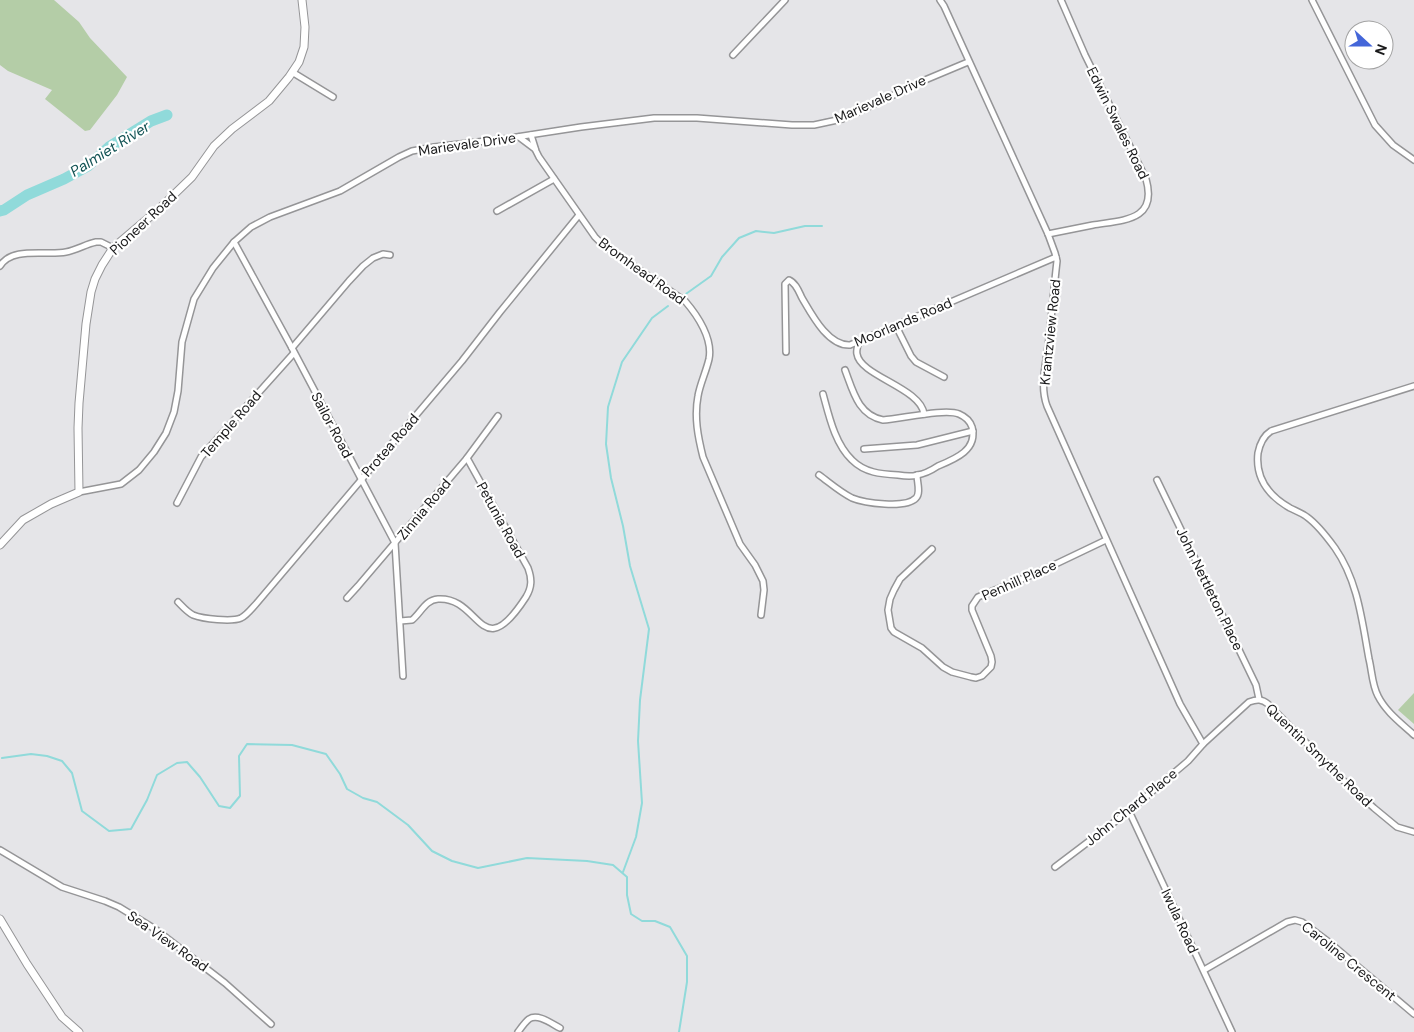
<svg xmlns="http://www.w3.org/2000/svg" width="1414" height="1032" viewBox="0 0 1414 1032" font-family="'DM Sans',sans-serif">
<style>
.green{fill:#b4cda7}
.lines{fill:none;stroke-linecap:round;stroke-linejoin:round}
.stream{stroke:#90dada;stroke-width:2}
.river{stroke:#90dada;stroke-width:11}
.minor-casing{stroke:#959597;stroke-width:8}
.secondary-casing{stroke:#959597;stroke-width:9}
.minor{stroke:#fff;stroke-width:5}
.secondary{stroke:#fff;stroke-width:7}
.labels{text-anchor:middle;stroke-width:4.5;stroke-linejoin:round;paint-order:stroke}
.street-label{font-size:14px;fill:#19191a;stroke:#fff}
.water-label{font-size:15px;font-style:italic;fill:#125354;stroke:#fff}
</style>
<rect width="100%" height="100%" fill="#e5e5e8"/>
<!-- green -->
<g class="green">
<polygon points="0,0 54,0 79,22 90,38 127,77 117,95 90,130 85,131 45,99 52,90 8,71 0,65"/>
<polygon points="1414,693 1414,724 1398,710"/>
</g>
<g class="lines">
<!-- stream -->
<g class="stream">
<polyline points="683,296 711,276 722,257 739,238 756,231 774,233 805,226 822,226"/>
<polyline points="2,758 31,754 47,756 62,761 72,773 82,811 109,831 131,829 147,800 157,775 177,763 187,762 200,777 219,806 230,808 240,796 239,756 247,744 292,745 326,754 340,774 347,789 363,798 377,802 408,825 432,851 452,861 478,868 527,858 587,861 613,865 627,877 627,895 631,914 642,921 655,921 670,927 687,956 687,982 679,1032"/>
<polyline points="623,872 636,837 642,803 638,741 640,700 649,629 630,566 623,526 611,478 606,444 608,407 622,362 652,318 668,306"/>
</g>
<!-- river -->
<polyline class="river" points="0,211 4,210 27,195 64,179 88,166 109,147 151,121 167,115"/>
<!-- minor casing -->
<g class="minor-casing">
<g id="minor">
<path d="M940 0 944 6 1048 234 1055 253 1057 261C1054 287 1052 312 1049 338 1047 361 1039 384 1047 406L1180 704 1203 744"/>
<polyline points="1312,0 1375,125 1393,145 1414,160"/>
<polyline points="733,55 785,0"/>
<polyline points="292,72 333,97"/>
<path d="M531 135 536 151 539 157 595 237 602 244 685 301C698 316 713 339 709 359 706 372 700 384 698 396 694 417 698 437 703 457L740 544 755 565 763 581 764 590 761 615"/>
<polyline points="519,137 535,149"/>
<polyline points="497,211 554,179"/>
<path d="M1048 234C1063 231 1078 228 1093 225 1123 220 1158 221 1146 179L1085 55 1061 0"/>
<polyline points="234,242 292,348 395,543 403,676"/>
<path d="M0 266C12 246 47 256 66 252 77 250 86 244 96 242H101L113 248"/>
<polyline points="896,326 911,356 916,362 944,377"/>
<path d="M858 343C858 346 856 351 857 354 860 376 921 388 924 414"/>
<polyline points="292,348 349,281 363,266 373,258 383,254 390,255"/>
<path d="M786 352 785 284 789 280C796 283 799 292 802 298 812 315 828 346 850 345L1056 257"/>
<path d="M1414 386 1271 431C1263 436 1260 443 1258 453 1255 479 1269 496 1290 508 1296 511 1302 513 1307 517 1318 525 1327 537 1335 548 1358 581 1362 621 1369 659 1372 671 1372 685 1378 696 1386 712 1401 723 1414 735"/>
<path d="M823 394C829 416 835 444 852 460 865 473 881 474 898 475 904 476 911 477 917 475 925 474 932 470 938 466 955 459 978 450 972 427 970 421 966 417 959 414 945 408 901 419 883 420 858 415 853 391 845 370"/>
<polyline points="864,449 917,445 973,431"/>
<path d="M819 475C830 483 840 492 852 498 864 503 906 509 916 498 921 493 917 482 917 475"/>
<polyline points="1157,480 1256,685 1259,699"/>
<polyline points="79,492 121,484 139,470 154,452 166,433 174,412 178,391 182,342 194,299 213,268 234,242 251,227 270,217 340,191 399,157 412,151 434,147 503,139 581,127 654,118 697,118 792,125 814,125 842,119 858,112 925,80 968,62"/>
<polyline points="177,503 201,457 294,353"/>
<polyline points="932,549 900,579 894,590 890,599 888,610 891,628 894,632 922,648 943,667 952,672 971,677 976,678 982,676 991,667 992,662 991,656 972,610 972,606 978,597 1039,572 1106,540"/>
<polyline points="347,598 358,586 467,458 498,416"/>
<path d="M178 602C183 607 187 612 193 615 203 619 232 622 241 618 247 615 252 608 256 604L462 361 500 312 579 215"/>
<path d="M400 621 412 620C421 613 425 600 438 599 481 596 480 668 526 597 532 587 532 579 528 568L467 458"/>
<polyline points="1129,811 1232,1032"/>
<polyline points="0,850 62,887 105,901 119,907 155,929 225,983 271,1024"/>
<path d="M1055 867 1129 811 1188 761 1203 744 1249 702C1257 699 1262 699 1268 704L1344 781 1374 808 1397 827 1414 832"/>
<polyline points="1204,970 1287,922 1295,920 1302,922 1330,943 1414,1014"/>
<path d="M518 1032C521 1028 525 1022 529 1019 538 1013 552 1024 560 1028"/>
</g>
</g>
<!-- secondary casing -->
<g class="secondary-casing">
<g id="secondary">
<polyline points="0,545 23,520 51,504 79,492 78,428 79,403 86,324 91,292 95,279 102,265 113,248 159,209 192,177 214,146 232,129 269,101 289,77 299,62 304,47 305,27 302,0"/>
<polyline points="0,919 27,964 62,1017 79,1032"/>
</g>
</g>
<!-- minor -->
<use href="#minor" class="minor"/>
<!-- secondary -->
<use href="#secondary" class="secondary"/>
</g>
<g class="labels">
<!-- street labels -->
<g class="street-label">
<text transform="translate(880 99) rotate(-24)" y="5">Marievale Drive</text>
<text transform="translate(1118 123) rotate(64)" y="5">Edwin Swales Road</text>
<text transform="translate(467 144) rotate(-8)" y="5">Marievale Drive</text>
<text transform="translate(143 223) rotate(-43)" y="5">Pioneer Road</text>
<text transform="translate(642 271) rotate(36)" y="5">Bromhead Road</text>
<text transform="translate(903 322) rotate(-23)" y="5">Moorlands Road</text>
<text transform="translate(1050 332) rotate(-84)" y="5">Krantzview Road</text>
<text transform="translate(231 424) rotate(-49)" y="5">Temple Road</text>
<text transform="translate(332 425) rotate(62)" y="5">Sailor Road</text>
<text transform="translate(390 445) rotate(-49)" y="5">Protea Road</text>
<text transform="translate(424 509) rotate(-50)" y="5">Zinnia Road</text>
<text transform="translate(501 520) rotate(61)" y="5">Petunia Road</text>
<text transform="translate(1019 580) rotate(-24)" y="5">Penhill Place</text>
<text transform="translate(1210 589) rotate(64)" y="5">John Nettleton Place</text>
<text transform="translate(1319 755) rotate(44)" y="5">Quentin Smythe Road</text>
<text transform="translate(1131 807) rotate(-39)" y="5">John Chard Place</text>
<text transform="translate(1180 921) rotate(65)" y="5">Iwula Road</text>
<text transform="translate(168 941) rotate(35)" y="5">Sea View Road</text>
<text transform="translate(1349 961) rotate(39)" y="5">Caroline Crescent</text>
</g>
<!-- water labels -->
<g class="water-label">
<text transform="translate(110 149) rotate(-32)" y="5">Palmiet River</text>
</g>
</g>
<!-- north arrow -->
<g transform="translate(1369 45) rotate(111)"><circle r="24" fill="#ffffff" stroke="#a3a3a3"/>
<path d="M0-4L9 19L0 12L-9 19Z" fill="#4466d9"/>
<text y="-8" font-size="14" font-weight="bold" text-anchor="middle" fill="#19191a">N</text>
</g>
</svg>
